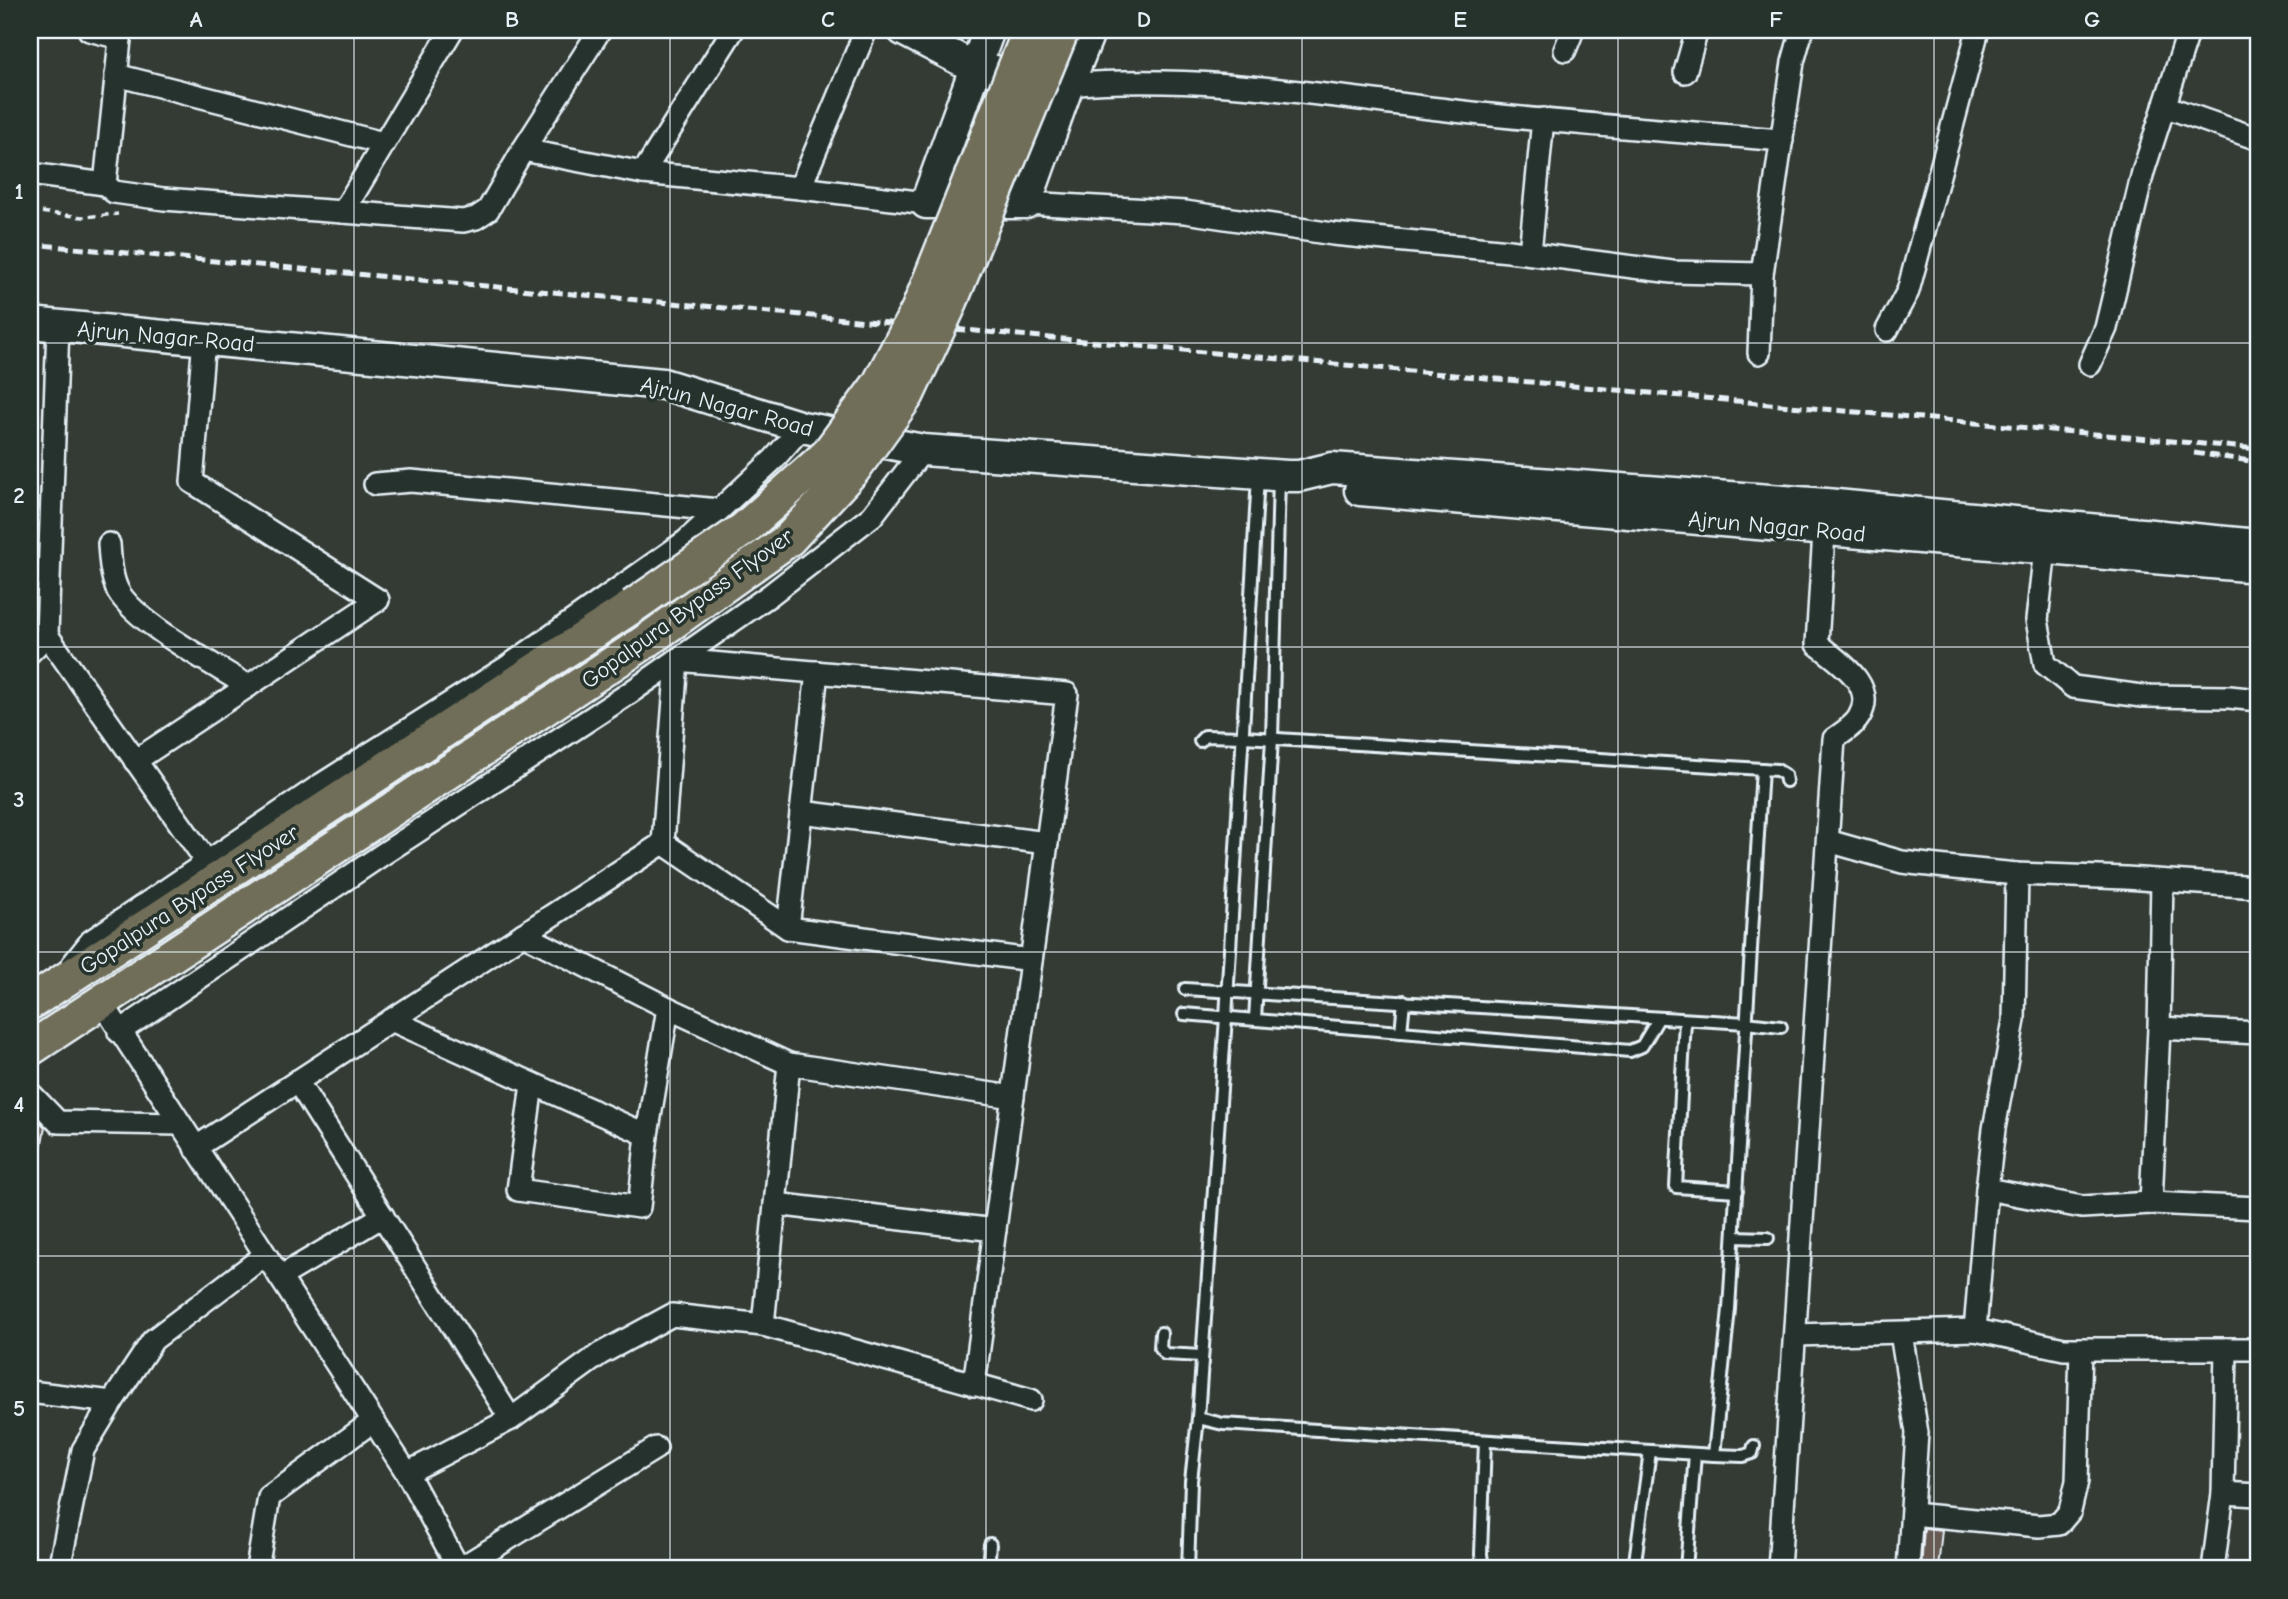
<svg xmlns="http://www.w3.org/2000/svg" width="2288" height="1599" viewBox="0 0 2288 1599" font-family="'Comic Neue',sans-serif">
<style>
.building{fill:#665a52;stroke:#e8f1f8;stroke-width:2}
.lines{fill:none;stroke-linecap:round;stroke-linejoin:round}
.lane-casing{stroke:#e8f1f8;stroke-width:16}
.street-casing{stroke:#e8f1f8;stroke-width:26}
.secondary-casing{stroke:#e8f1f8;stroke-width:35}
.primary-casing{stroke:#e8f1f8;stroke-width:38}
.path{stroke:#e8f1f8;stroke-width:3.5;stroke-dasharray:7 5;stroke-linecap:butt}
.lane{stroke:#26332d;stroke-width:10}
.street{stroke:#26332d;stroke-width:21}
.secondary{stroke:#26332d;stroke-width:30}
.primary{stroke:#706e59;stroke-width:33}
.rail{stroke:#e8f1f8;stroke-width:5;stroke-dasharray:10 5;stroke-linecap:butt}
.primary-bridge-casing{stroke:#e8f1f8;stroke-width:38;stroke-linecap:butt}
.primary-bridge{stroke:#706e59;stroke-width:33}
.grid{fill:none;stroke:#e8f1f8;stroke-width:2;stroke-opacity:0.55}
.labels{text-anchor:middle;stroke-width:7;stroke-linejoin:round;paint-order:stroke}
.street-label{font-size:23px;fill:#e8f1f8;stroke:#26332d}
.neatline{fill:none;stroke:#e8f1f8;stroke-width:2.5}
.grid-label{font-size:23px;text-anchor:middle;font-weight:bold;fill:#e8f1f8}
</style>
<rect width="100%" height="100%" fill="#333b34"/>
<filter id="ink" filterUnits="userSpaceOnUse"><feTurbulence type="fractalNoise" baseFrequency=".0143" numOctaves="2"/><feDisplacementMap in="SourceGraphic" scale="14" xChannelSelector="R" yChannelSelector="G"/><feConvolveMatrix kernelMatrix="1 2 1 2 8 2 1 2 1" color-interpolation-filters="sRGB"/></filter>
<g filter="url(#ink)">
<!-- building -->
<g class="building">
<polygon points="30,1112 45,1127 38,1165 30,1164"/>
<polygon points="1924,1528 1942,1530 1938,1569 1921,1569"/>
</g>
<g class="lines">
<!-- lane casing -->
<g class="lane-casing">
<g id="lane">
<polyline points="1258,477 1226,1017 1198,1418 1223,1424 1714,1455 1743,1456 1752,1453 1754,1446"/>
<polyline points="1200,741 1205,736 1244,737 1762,769 1777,770 1785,775 1786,781"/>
<polyline points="1185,989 1746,1023 1781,1027"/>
<polyline points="1184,1014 1630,1051 1642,1046 1658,1019"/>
<polyline points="1255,1019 1272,739 1279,478"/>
<polyline points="1685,1021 1676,1187 1737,1191"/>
<polyline points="1401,1032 1404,1001"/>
<polyline points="1734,1237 1768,1238"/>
<polyline points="1161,1333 1160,1348 1165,1354 1202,1356"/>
<polyline points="1714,1455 1729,1309 1762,769"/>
<polyline points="988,1569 990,1544"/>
<polyline points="1188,1569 1191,1481 1198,1418"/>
<polyline points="1483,1569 1481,1554 1485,1441"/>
<polyline points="1634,1569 1650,1451"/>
<polyline points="1686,1569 1695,1454"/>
</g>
</g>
<!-- street casing -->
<g class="street-casing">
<g id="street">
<polyline points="89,30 120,38"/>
<polyline points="121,30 105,184 114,192 164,199 343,212 452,30"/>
<polyline points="1565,50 1573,30"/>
<polyline points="1685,72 1697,30"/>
<polyline points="116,75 383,143"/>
<path d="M1068 85C1200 73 1333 97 1464 112 1570 124 1676 131 1782 140"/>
<polyline points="2164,106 2258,139"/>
<polyline points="523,150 643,173 800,188 926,203"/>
<polyline points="643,173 733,30"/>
<polyline points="30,174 105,184"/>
<polyline points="800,188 866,30"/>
<polyline points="1026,203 1185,212 1333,234 1509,251 1672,272 1762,274"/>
<polyline points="343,212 463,221 476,218 488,210 523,150 600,30"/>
<polyline points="1530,253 1543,119"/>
<polyline points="58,326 47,635 207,862"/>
<polyline points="1887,330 1908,291 1978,30"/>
<polyline points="1759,353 1762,274 1793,62 1802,30"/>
<polyline points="2090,364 2106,328 2143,172 2189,30"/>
<polyline points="375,484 411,481 719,510"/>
<path d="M109 544C110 559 111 577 118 591 136 623 215 665 248 686"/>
<polyline points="2045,549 2037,620 2045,664 2073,687 2142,696 2229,697 2258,700"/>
<polyline points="30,652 47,635"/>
<polyline points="135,761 378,600 192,482 204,339"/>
<polyline points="801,812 1047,843"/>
<polyline points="1828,841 1902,862 1955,868 2017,874 2126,878 2258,887"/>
<polyline points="663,843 788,928 1031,960"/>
<polyline points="788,928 817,672"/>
<polyline points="72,965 91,941 322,784 507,667 686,541 774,459 802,427"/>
<polyline points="101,1001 407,1473 459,1569 656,1448"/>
<polyline points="668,1008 789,1064 1013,1097"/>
<polyline points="391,1020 647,1135 668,1008 523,934"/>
<polyline points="2159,1028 2258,1033"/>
<polyline points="119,1032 383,854 625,696 770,595 872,516 923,450"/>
<polyline points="297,1081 511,1419"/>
<polyline points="532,1084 518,1190 639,1207 647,1135"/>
<polyline points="30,1093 58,1122 180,1124"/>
<polyline points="195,1148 663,843 677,660 1067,694 974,1385"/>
<polyline points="1987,1189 2082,1207 2151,1203 2258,1208"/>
<polyline points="2151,1203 2159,1028 2162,881"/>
<polyline points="775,1204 995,1230"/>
<polyline points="280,1277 383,1216"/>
<polyline points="763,1325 789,1064"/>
<polyline points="1975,1330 1987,1189 1994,1129 2014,1020 2017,874"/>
<polyline points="1901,1333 1917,1433 1908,1569"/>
<polyline points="1795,1335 1975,1330 2064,1349 2258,1349"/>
<polyline points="30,1392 112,1402"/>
<polyline points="407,1473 511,1419 600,1354 672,1315 763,1325 1031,1400"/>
<polyline points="2223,1493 2258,1495"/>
<polyline points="1912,1514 2039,1526 2059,1524 2070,1511 2077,1481 2081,1349"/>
<polyline points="59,1569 83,1450 112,1402 153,1340 265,1255"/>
<polyline points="257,1569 269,1497 373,1421"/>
<path d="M1779 1569 1834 739C1842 733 1854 726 1859 717 1878 685 1839 662 1817 644L1825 517"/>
<polyline points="2213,1569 2223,1493 2226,1349"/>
</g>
</g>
<!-- secondary casing -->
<g class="secondary-casing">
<g id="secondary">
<polyline points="903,30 974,67 1036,79"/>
<polyline points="989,30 926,203 1026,203 1068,85 1090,30"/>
<polyline points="30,323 663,384 802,427 923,450 1287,476 1299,476 1332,468 1826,504 2258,545"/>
<polyline points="1360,490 2258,567"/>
</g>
</g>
<!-- primary casing -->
<g class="primary-casing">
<g id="primary">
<polyline points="30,1003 633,606"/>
<polyline points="30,1049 645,642"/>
</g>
</g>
<!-- path -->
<polyline class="path" points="30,211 83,217 118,214"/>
<!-- lane -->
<use href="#lane" class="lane"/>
<!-- street -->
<use href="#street" class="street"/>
<!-- secondary -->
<use href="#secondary" class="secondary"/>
<!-- primary -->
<use href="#primary" class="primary"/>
<!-- rail -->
<g class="rail">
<polyline points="30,244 2258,449"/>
<polyline points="2194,453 2258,462"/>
</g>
<!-- primary-bridge casing -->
<g class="primary-bridge-casing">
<g id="primary-bridge">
<polyline points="633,606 744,529 827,455 879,384 918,310 1030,30"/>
<polyline points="645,642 789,539 853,470 907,395 947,310 1062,30"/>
</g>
</g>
<!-- primary-bridge -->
<use href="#primary-bridge" class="primary-bridge"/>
</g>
</g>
<!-- grid -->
<path class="grid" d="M354 30V1569M670 30V1569M986 30V1569M1302 30V1569M1618 30V1569M1934 30V1569M30 343H2258M30 647H2258M30 952H2258M30 1256H2258"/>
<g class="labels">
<!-- street labels -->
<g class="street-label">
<text transform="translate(166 336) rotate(5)" y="8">Ajrun Nagar Road</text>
<text transform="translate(727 406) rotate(15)" y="8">Ajrun Nagar Road</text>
<text transform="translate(1777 526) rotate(5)" y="8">Ajrun Nagar Road</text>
<text transform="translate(687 608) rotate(-36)" y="8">Gopalpura Bypass Flyover</text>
<text transform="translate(189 899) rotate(-33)" y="8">Gopalpura Bypass Flyover</text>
</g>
</g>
<!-- margin -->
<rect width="2288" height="1599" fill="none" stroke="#26332d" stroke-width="77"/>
<rect x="38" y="38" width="2212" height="1522" class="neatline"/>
<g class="grid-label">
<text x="196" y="27">A</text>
<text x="512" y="27">B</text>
<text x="828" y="27">C</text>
<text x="1144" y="27">D</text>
<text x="1460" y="27">E</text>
<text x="1776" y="27">F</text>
<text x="2092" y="27">G</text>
<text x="19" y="199">1</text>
<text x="19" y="503">2</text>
<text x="19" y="807">3</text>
<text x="19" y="1112">4</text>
<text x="19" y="1416">5</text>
</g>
</svg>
